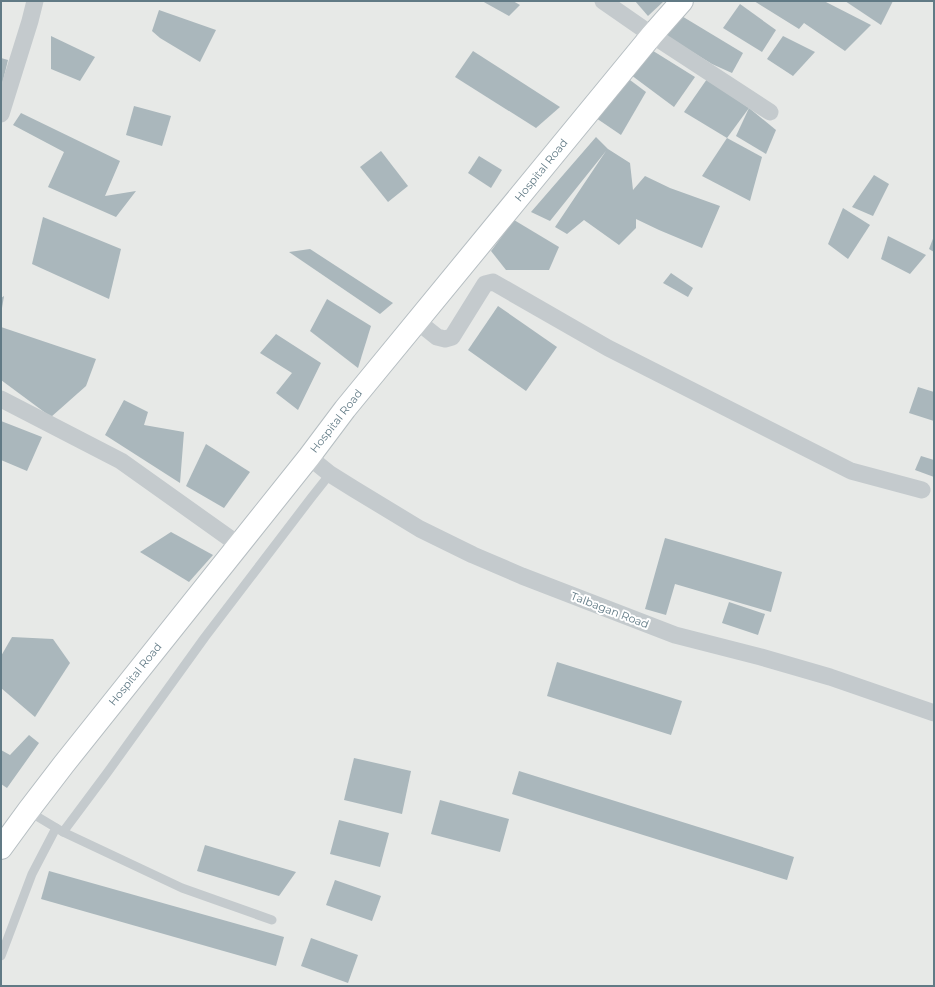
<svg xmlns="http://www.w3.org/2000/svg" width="935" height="987" viewBox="0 0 935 987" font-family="Montserrat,sans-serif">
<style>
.built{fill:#e7e9e7}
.building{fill:#aab7bc}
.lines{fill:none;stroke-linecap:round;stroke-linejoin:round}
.secondary-casing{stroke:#b6bec2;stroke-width:24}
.service{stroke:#c4cacd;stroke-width:9}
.minor{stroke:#c4cacd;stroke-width:17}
.secondary{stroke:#fff;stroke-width:22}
.labels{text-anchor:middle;stroke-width:4;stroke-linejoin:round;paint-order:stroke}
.street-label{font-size:11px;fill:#617a85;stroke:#fff}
</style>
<rect width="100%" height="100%" fill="#f9f9f6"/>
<!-- built -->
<rect class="built" x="1" y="1" width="933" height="985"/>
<!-- building -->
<g class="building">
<polygon points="482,1 513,1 520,5 509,16"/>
<polygon points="635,1 664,1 648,16"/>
<polygon points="754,1 824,1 871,25 845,51 804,23 799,29"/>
<polygon points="845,1 893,1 881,25"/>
<polygon points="740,4 776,30 762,52 723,28"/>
<polygon points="159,10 216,30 200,62 160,38 152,31"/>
<polygon points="680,15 743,53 732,73 712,64 663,34"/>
<polygon points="51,36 95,57 80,81 51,69"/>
<polygon points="783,36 815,52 793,76 767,59"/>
<polygon points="650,49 695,77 674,107 631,75"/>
<polygon points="473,51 560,107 536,128 455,77"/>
<polygon points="1,58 8,60 2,85 1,85"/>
<polygon points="626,77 646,92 621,135 596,118"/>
<polygon points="707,79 749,108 727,138 684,112"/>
<polygon points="134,106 171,116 162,146 126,135"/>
<polygon points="749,108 776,130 766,154 736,136"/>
<polygon points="21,113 120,161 105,196 136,191 116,217 48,187 64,152 13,125"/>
<polygon points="596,137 608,149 630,163 633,190 645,176 670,188 720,206 702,248 659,230 636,219 636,228 619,245 584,220 567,234 555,227 606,151 550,221 531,212"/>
<polygon points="727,138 762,157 750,201 702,176"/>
<polygon points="381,151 408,186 388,202 360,167"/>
<polygon points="479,156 502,170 491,188 468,173"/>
<polygon points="874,175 889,184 873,216 852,207"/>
<polygon points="843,208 870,225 848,259 828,244"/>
<polygon points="43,217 121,249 109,299 32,264"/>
<polygon points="514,220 559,247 549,270 506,270 491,251"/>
<polygon points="888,236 926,255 910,274 881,259"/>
<polygon points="934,236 934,252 929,249"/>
<polygon points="310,249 393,303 380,314 289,252"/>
<polygon points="671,273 693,288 688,297 663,283"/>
<polygon points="4,296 2,308 1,308 1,298"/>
<polygon points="327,299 371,326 358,368 310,331"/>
<polygon points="498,306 557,347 526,391 468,350"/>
<polygon points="1,327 96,359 86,386 51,417 1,380"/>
<polygon points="276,334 321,363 298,410 276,393 292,373 260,353"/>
<polygon points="918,387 934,392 934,421 909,413"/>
<polygon points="124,400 148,412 144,425 184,432 180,483 105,435"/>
<polygon points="1,421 42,437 27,471 1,460"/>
<polygon points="206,444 250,472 224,508 186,486"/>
<polygon points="921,456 934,460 934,477 915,470"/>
<polygon points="171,532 213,555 189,582 140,552"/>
<polygon points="665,538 782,572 771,612 675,584 666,615 645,609"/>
<polygon points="729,602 765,614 758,635 722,623"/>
<polygon points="12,637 53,639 70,663 35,717 1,688 1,656"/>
<polygon points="557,662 682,701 671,735 547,696"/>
<polygon points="29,735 39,743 7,788 1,784 1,750 10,755"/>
<polygon points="354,758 411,771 402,814 344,800"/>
<polygon points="519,771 794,857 787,880 512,794"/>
<polygon points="440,800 509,819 500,852 431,834"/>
<polygon points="339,820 389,833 380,867 330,854"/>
<polygon points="205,845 296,872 279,896 197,871"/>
<polygon points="49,871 284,937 276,966 41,899"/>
<polygon points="335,880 381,896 372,921 326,905"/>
<polygon points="311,938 358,955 348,983 301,966"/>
</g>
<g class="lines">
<!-- secondary casing -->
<g class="secondary-casing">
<polyline id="secondary" points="1,848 28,811 64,764 309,457 345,409 652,35 682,1"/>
</g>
<!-- service -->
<g class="service">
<polyline points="28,811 63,832 182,888 272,920"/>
<polyline points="63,832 107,773 205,637 311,498 330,474"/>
<polyline points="1,956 32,874 56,828"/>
</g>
<!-- minor -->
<g class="minor">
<polyline points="603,1 652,35 770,112"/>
<polyline points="1,114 30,21 35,1"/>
<polyline points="417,321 437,337 445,339 452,337 485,284 493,282 608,348 851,471 922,490"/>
<polyline points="1,399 121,461 239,545"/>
<polyline points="309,457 330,474 354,489 420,529 473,555 522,576 675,635 761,657 830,677 934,713"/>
</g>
<!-- secondary -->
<use href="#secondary" class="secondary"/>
</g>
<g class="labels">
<!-- street labels -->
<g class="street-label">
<text transform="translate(541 170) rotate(-51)" y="4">Hospital Road</text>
<text transform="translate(336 421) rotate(-52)" y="4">Hospital Road</text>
<text transform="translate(610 610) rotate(21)" y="4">Talbagan Road</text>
<text transform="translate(135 674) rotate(-51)" y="4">Hospital Road</text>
</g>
</g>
<!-- border -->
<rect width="935" height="987" fill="none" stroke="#617a85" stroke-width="4"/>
</svg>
